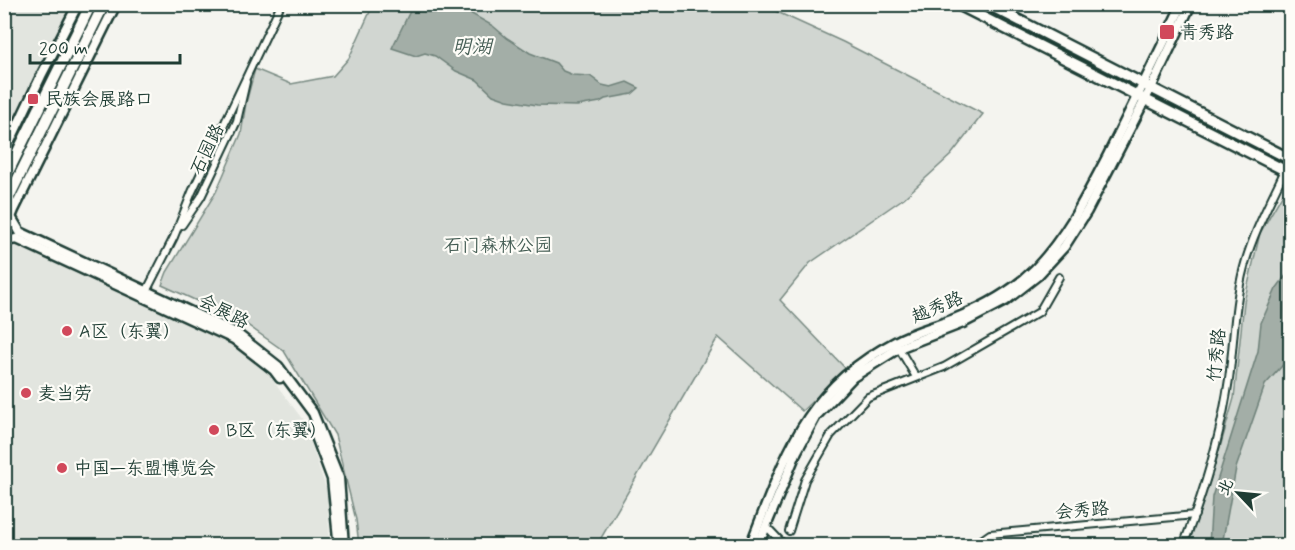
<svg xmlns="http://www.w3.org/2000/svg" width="1295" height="550" viewBox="0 0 1295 550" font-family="Mynerve,'LXGW WenKai TC',sans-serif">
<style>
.built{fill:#e2e5df}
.green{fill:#d1d6d1;stroke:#788a82;stroke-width:1.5}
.water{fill:#a3aea7;stroke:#6e8179;stroke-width:1.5}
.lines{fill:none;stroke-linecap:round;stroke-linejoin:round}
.street-casing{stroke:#1f3d34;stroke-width:10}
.secondary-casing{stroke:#1f3d34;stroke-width:13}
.primary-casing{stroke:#1f3d34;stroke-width:14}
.highway-casing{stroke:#1f3d34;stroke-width:15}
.street{stroke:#fdfcf7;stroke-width:6}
.secondary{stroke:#fdfcf7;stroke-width:8}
.primary{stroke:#fdfcf7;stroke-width:9}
.highway{stroke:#fdfcf7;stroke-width:10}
.poi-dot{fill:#d1495b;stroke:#fdfcf7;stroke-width:2}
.labels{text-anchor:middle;stroke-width:4.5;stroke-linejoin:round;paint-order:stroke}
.poi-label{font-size:18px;fill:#1f3d34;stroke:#fdfcf7;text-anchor:start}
.street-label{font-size:18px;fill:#1f3d34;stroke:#fdfcf7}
.park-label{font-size:18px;fill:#435c53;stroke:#fdfcf7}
.water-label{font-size:20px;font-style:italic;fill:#475f56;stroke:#fdfcf7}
</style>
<rect width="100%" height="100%" fill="#f4f4ef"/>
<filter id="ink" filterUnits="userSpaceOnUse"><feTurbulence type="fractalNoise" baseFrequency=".0167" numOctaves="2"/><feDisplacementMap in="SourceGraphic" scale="12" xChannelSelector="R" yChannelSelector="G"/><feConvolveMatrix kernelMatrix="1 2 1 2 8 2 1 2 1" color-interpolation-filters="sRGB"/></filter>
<g filter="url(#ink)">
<!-- built -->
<g class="built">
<polygon points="5,5 70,5 72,9 5,148"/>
<polygon points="16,244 227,339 269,375 303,420 327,491 330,545 5,545 4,248"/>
</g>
<!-- green -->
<g class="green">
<polygon points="373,5 762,5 843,42 983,114 951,155 904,198 810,263 780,300 846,369 802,411 718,337 597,545 359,545 356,520 335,435 284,351 243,322 162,285 167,272 216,192 241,134 246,103 255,69 291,84 333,76 349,58"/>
<polygon points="1289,183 1290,184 1290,545 1186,546 1213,472 1234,398 1244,302 1260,233"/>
</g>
<!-- water -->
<g class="water">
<polygon points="413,5 456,5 493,26 507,38 530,53 556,63 563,71 573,75 590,76 602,85 611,87 627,82 639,88 632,94 605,99 600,102 577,106 537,105 507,100 493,95 477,80 456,71 435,56 425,53 416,56 392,48"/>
<polygon points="1290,270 1290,357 1265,385 1236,468 1222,545 1209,545 1212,497 1258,351 1261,323 1276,289"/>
</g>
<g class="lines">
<!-- street casing -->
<g class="street-casing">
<g id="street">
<polyline points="182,225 201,197 237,121 246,82"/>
<polyline points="146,292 174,237 192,192 281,4"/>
<polyline points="897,345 916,377"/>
<polyline points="766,526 785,546"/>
<polyline points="789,531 805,480 831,435 868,397 944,367 1039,312 1059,277"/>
<polyline points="977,546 980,541 990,534 1195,515"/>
<path d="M1183 546C1204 492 1221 436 1229 379 1234 342 1234 304 1244 267 1253 233 1270 202 1285 170"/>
</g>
</g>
<!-- secondary casing -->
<g class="secondary-casing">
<g id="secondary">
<polyline points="4,154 41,76 78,4"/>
<polyline points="10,197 11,217 20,232 236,333 278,366 313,413 339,478 344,546"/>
<polyline points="4,235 14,210 116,4"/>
<polyline points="17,239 234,339 274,370 280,378"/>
<polyline points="4,241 17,239"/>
<polyline points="312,426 332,479 338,538"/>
<path d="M750 546C786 456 803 390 895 342 915 331 938 326 959 317 985 306 1015 289 1035 269 1067 236 1087 195 1108 155 1133 105 1158 55 1182 4"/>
<polyline points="758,546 797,451 816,416 853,377 899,348 963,323 1005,301 1037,276 1064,247 1087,211 1151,88 1191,4"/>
</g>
</g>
<!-- primary casing -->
<g class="primary-casing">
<g id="primary">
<polyline points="957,4 1290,173"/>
<polyline points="987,4 1290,159"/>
</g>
</g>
<!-- highway casing -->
<g class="highway-casing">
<g id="highway">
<polyline points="4,180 91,4"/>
<polyline points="4,207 104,4"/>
</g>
</g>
<!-- street -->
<use href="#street" class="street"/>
<!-- secondary -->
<use href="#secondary" class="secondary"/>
<!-- primary -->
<use href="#primary" class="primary"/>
<!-- highway -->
<use href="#highway" class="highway"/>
</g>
</g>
<!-- markers -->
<g class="poi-dot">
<rect x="1159" y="24" width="16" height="16" rx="3"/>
<rect x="27" y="93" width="12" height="12" rx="3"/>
<circle cx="67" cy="331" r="6"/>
<circle cx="26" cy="393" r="6"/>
<circle cx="214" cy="430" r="6"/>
<circle cx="62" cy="468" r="6"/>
</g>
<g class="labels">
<!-- poi labels -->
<g class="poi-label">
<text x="1180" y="38">青秀路</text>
<text x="45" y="105">民族会展路口</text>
<text x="79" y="337">A区（东翼）</text>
<text x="38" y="399">麦当劳</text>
<text x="226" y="436">B区（东翼）</text>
<text x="74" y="474">中国—东盟博览会</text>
</g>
<!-- street labels -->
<g class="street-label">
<text transform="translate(207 149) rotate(-64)" y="6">石园路</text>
<text transform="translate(937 307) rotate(-23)" y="6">越秀路</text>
<text transform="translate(224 311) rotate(27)" y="6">会展路</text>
<text transform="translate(1216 355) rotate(-84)" y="6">竹秀路</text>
<text transform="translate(1082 510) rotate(-5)" y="6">会秀路</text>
</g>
<!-- park labels -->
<g class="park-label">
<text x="498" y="251">石门森林公园</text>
</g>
<!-- water labels -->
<g class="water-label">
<text x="472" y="53">明湖</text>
</g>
</g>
<!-- margin -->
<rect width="1295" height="550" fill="none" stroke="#fdfcf7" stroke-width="24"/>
<rect x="12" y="12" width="1271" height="526" fill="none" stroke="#1f3d34" stroke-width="2" filter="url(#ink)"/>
<!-- north arrow -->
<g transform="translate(1238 493) rotate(296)" stroke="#fdfcf7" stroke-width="4.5" paint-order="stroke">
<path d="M0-4.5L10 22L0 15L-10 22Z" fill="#1f3d34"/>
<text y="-9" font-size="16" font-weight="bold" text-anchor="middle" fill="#1f3d34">北</text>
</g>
<!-- scale -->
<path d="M30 54v9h150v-9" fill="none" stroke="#1f3d34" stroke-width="3"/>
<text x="39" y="54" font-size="18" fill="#1f3d34" stroke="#fdfcf7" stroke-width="4.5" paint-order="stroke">200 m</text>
</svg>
